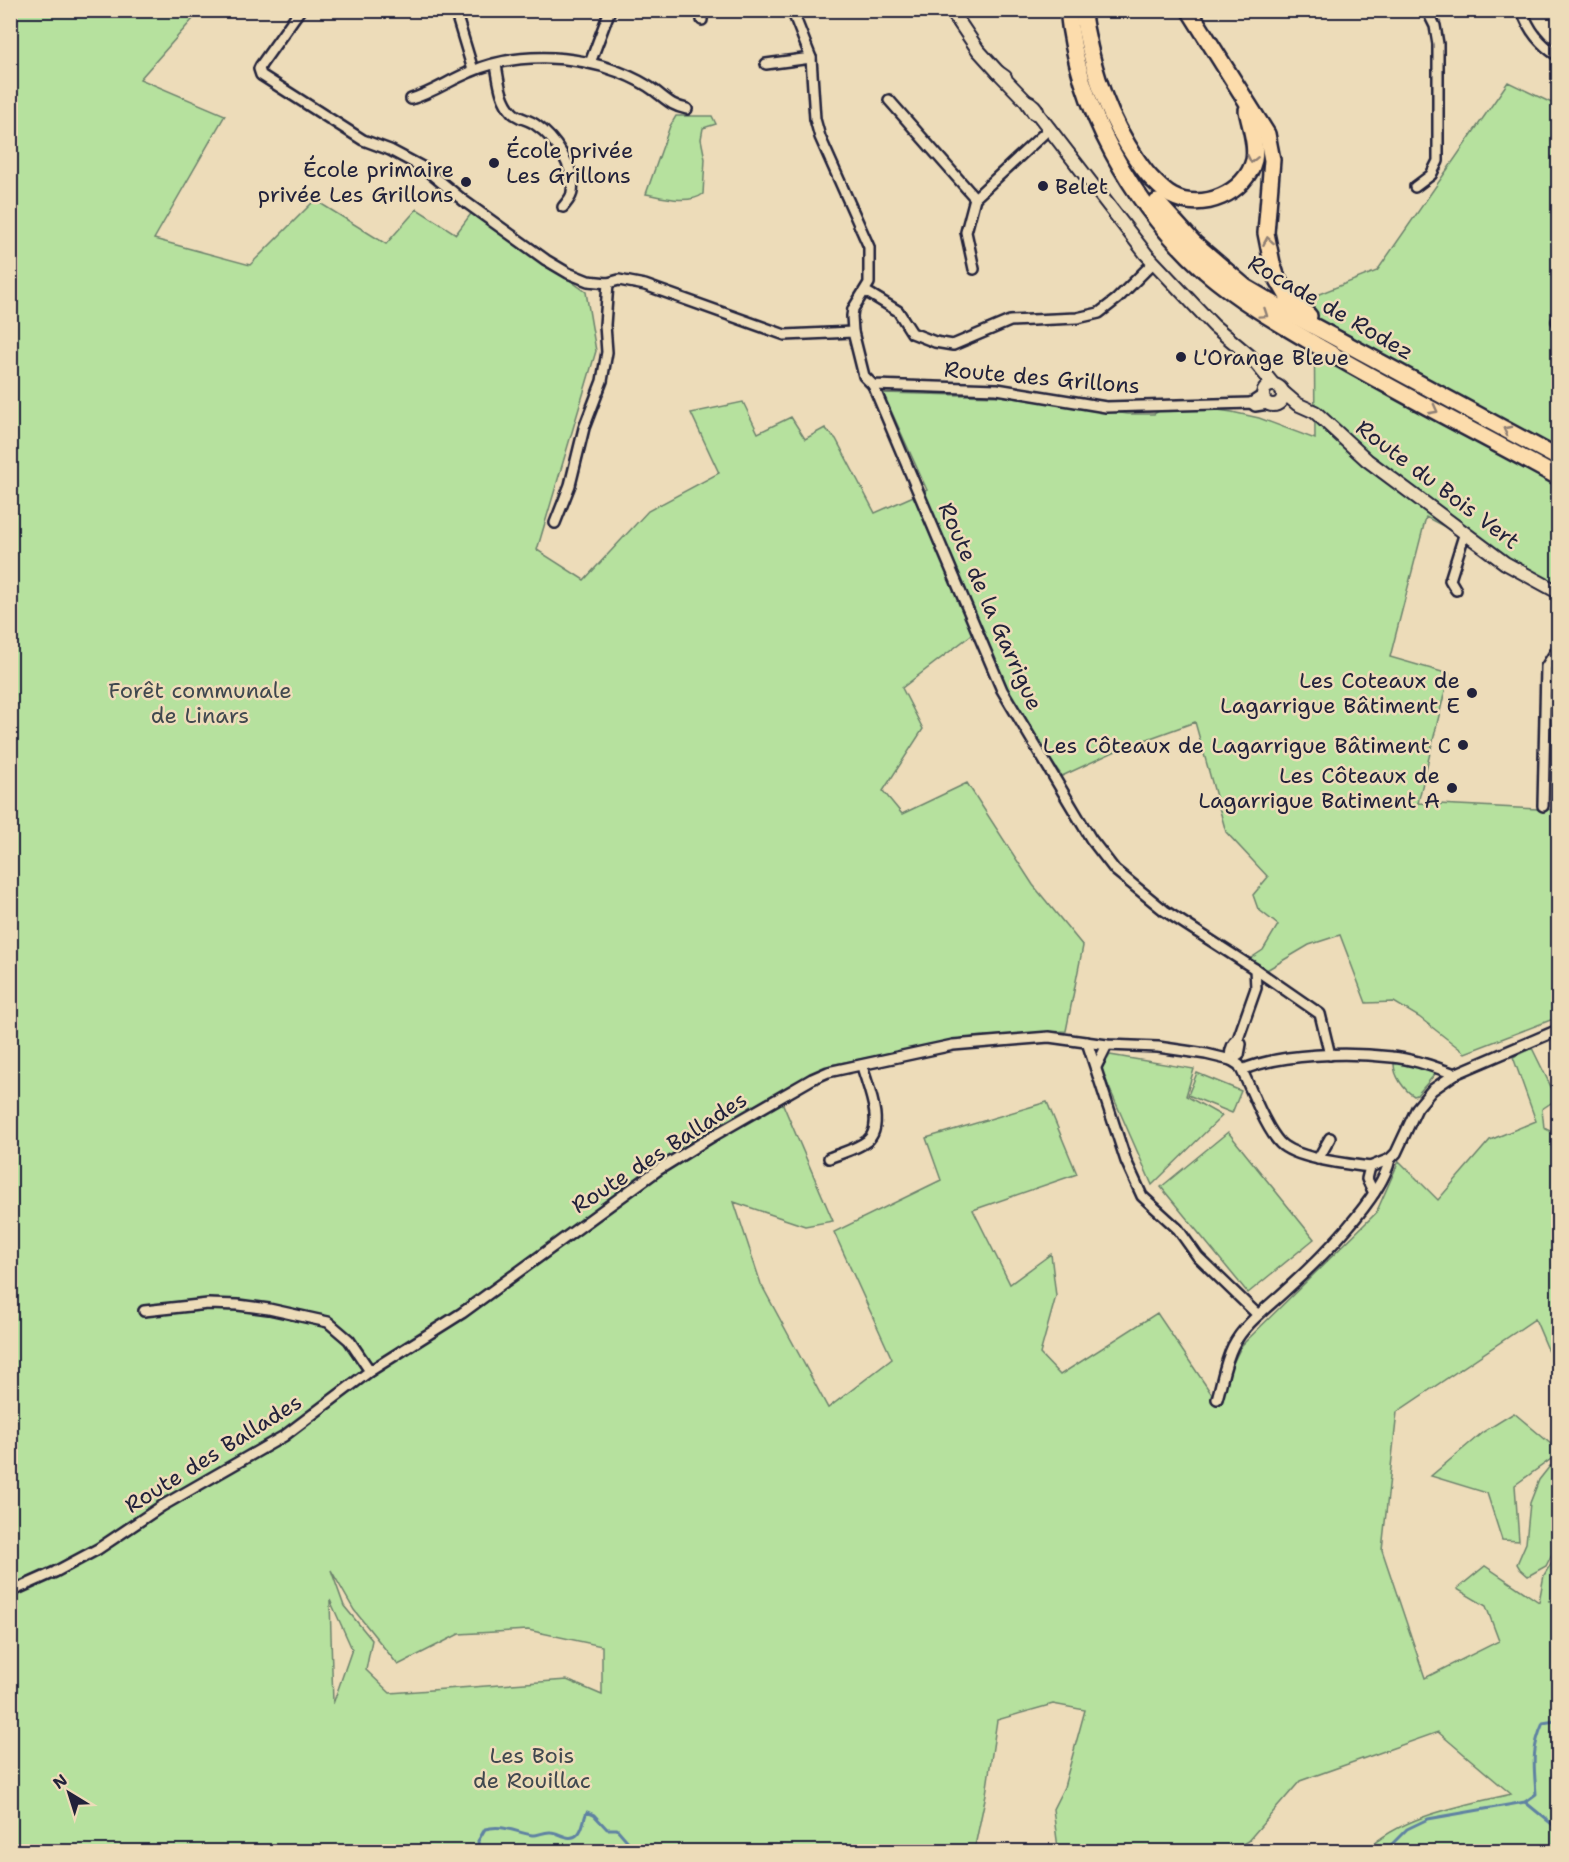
<svg xmlns="http://www.w3.org/2000/svg" width="1569" height="1862" viewBox="0 0 1569 1862" font-family="'Shantell Sans',sans-serif">
<style>
.green{fill:#b6e19e;stroke:#6c826c;stroke-width:1.5;fill-rule:evenodd}
.lines{fill:none;stroke-linecap:round;stroke-linejoin:round}
.stream{stroke:#5f82a2;stroke-width:3}
.minor-casing{stroke:#22223b;stroke-width:14}
.tertiary-casing{stroke:#22223b;stroke-width:16}
.trunk-casing{stroke:#22223b;stroke-width:20}
.minor{stroke:#eddcb9;stroke-width:9}
.tertiary{stroke:#eddcb9;stroke-width:12}
.trunk{stroke:#fcdcac;stroke-width:15}
.oneway{stroke:#8f7f74}
.poi-dot{fill:#22223b;stroke:#eddcb9;stroke-width:2}
.labels{text-anchor:middle;stroke-width:5;stroke-linejoin:round;paint-order:stroke}
.poi-label{font-size:22px;fill:#22223b;stroke:#eddcb9;text-anchor:end}
.street-label{font-size:22px;fill:#22223b;stroke:#eddcb9}
.park-label{font-size:22px;fill:#40484f;stroke:#eddcb9}
</style>
<rect width="100%" height="100%" fill="#eddcb9"/>
<filter id="ink" filterUnits="userSpaceOnUse"><feTurbulence type="fractalNoise" baseFrequency=".0167" numOctaves="2"/><feDisplacementMap in="SourceGraphic" scale="12" xChannelSelector="R" yChannelSelector="G"/><feConvolveMatrix kernelMatrix="1 2 1 2 8 2 1 2 1" color-interpolation-filters="sRGB"/></filter>
<g filter="url(#ink)">
<!-- green -->
<g class="green">
<path d="M11 11H200L140 79 225 115 154 239 250 265 315 200 386 244 417 209 456 234 473 211 586 292 596 351 537 550 584 580 648 511 719 473 691 413 743 402 758 433 791 417 805 439 825 428 836 439 875 513 927 490 883 393 1000 396 1128 414H1154L1159 411 1204 408 1232 412 1259 418 1315 439 1314 296 1377 271 1508 82 1558 106V212L1554 218 1558 233V317L1551 322 1558 341V586L1426 517 1390 657 1449 674 1418 803 1558 810V1003L1556 1018 1465 1053 1419 1017 1394 1002 1366 1003 1340 935 1309 945 1265 971 1248 960 1263 950 1278 925 1258 909 1253 895 1268 877 1226 832 1195 722 1120 749 1062 776 1002 693 974 633 902 688 923 729 883 791 902 814 967 783 1033 885 1083 946 1066 1031 974 1037 830 1065 779 1095 833 1221 805 1226 734 1202 761 1284 828 1408 892 1359 834 1232 941 1180 926 1138 1047 1102 1077 1174 973 1210 1010 1284 1051 1254 1056 1296 1040 1354 1060 1375 1157 1313 1215 1399 1242 1345 1376 1213 1399 1161 1438 1200 1490 1140 1536 1121 1513 1057 1532 1048 1557 1099 1542 1109 1544 1128 1558 1135V1373L1535 1319 1397 1412 1382 1550 1425 1678 1499 1641 1486 1606 1457 1589 1485 1566 1539 1602 1544 1575 1558 1552V1598L1548 1601 1558 1600V1851H1365C1403 1815 1461 1806 1511 1794L1438 1732 1300 1781 1248 1841 1230 1851H1052L1058 1848 1053 1809 1064 1787 1085 1710 1053 1704 997 1720 986 1794 974 1851H11ZM331 1570 354 1610 398 1665 459 1634 528 1630 602 1646V1695L567 1680 390 1693 366 1670 372 1640 344 1606ZM330 1600 352 1649 333 1704 330 1601Z"/>
<path d="M676 116H712L716 124 703 128 701 139 705 159 703 194C689 205 662 197 646 194L670 126Z"/>
<polygon points="1110,1055 1194,1069 1186,1096 1222,1116 1152,1185 1101,1069"/>
<path d="M1399 1060 1425 1067 1436 1073 1417 1095 1414 1096C1404 1090 1394 1076 1394 1064Z"/>
<polygon points="1197,1073 1241,1091 1232,1113 1188,1095"/>
<polygon points="1228,1132 1314,1239 1248,1293 1161,1187"/>
<polygon points="1514,1413 1558,1450 1558,1454 1515,1485 1519,1541 1502,1540 1487,1493 1431,1476 1483,1432"/>
<polygon points="1558,1465 1558,1542 1546,1566 1528,1576 1520,1569 1517,1564 1526,1543 1530,1503 1539,1480 1550,1466"/>
</g>
<g class="lines">
<!-- stream -->
<g class="stream">
<polyline points="1525,1802 1558,1829"/>
<path d="M479 1852 478 1841 485 1829C502 1824 515 1832 532 1835 538 1836 544 1831 551 1832 559 1832 570 1843 578 1834 584 1828 583 1819 587 1812L594 1815 607 1829H617L637 1852"/>
<path d="M1384 1852 1407 1829 1428 1819 1525 1802 1536 1794C1534 1765 1531 1750 1543 1723L1555 1721 1558 1713"/>
</g>
<!-- minor casing -->
<g class="minor-casing">
<g id="minor">
<polyline points="300,10 261,65 259,69 261,75 363,140 390,150 424,168 464,201 546,260 568,273 588,281 608,283 619,280 645,285 785,335 853,332"/>
<polyline points="792,10 811,58 815,119 820,137 869,247 869,283 853,309 852,316 853,332 864,376 873,385 997,389 1106,407 1251,403 1255,406 1268,404"/>
<path d="M1522 10C1529 31 1540 44 1558 56"/>
<polyline points="457,17 473,70"/>
<polyline points="702,20 702,10"/>
<polyline points="590,63 610,10"/>
<polyline points="766,64 811,58"/>
<path d="M496 65C499 81 500 99 512 112 518 119 529 119 536 125 554 137 576 168 572 192 572 197 566 203 563 207"/>
<path d="M411 99C432 93 450 80 470 72 515 52 573 54 619 72 632 77 644 83 655 91 667 100 672 106 687 109"/>
<polyline points="889,100 975,198 1050,128"/>
<polyline points="1415,187 1431,175 1438,161 1438,44 1435,26 1427,10"/>
<polyline points="974,269 966,232 975,198"/>
<polyline points="865,291 898,311 912,333 935,342 953,345 1010,321 1077,318 1099,313 1117,299 1153,263"/>
<polyline points="1557,321 1558,320"/>
<polyline points="873,385 1002,690 1091,839 1115,870 1165,911 1255,969 1320,1014 1330,1055"/>
<polyline points="1251,403 1263,395"/>
<polyline points="555,523 570,485 584,428 602,381 607,352 605,325 608,283"/>
<polyline points="1456,590 1450,580 1465,532"/>
<polyline points="1543,806 1546,667 1558,648"/>
<path d="M1238 1039 1241 1044 1239 1055 1231 1060C1229 1051 1231 1045 1238 1039L1256 988 1255 969"/>
<polyline points="1087,1042 1126,1161 1142,1196 1178,1229 1198,1257 1257,1314"/>
<polyline points="1096,1067 1107,1045"/>
<path d="M1242 1070C1281 1053 1349 1052 1392 1057 1414 1059 1434 1067 1455 1074"/>
<path d="M829 1158C841 1153 857 1149 867 1141 886 1126 867 1085 862 1066"/>
<polyline points="1318,1159 1330,1138"/>
<polyline points="1370,1167 1390,1159 1396,1153 1417,1108 1432,1090 1455,1074 1558,1030"/>
<polyline points="1370,1167 1367,1179 1374,1193"/>
<polyline points="144,1311 208,1304 238,1305 269,1309 328,1322 349,1340 370,1371"/>
<path d="M1217 1399C1222 1382 1225 1362 1233 1346 1245 1323 1267 1308 1286 1290 1316 1263 1382 1198 1390 1159"/>
<path d="M10 1592 55 1572 98 1549 162 1506 284 1436 370 1371 462 1313 658 1170 713 1136 812 1079 828 1072 953 1045 1049 1037 1107 1045 1158 1047 1206 1054 1231 1060 1239 1065C1251 1087 1264 1126 1280 1143 1296 1159 1348 1164 1370 1167"/>
</g>
</g>
<!-- tertiary casing -->
<g class="tertiary-casing">
<g id="tertiary">
<polyline points="951,10 978,50 998,72"/>
<polyline points="1006,80 1005,77 998,72 1026,101"/>
<path d="M1038 114 1034 113 1026 101C1032 103 1037 108 1038 114L1146 254 1214 326 1250 356 1273 384"/>
<circle cx="1273" cy="395" r="10"/>
<polyline points="1283,392 1297,404 1315,412 1367,460 1505,563 1558,592"/>
</g>
</g>
<!-- trunk casing -->
<g class="trunk-casing">
<g id="trunk">
<path d="M1068 10C1078 109 1132 205 1205 271 1241 302 1282 325 1323 349 1400 394 1480 434 1558 477"/>
<path d="M1082 10C1090 58 1102 103 1127 144 1135 157 1143 171 1154 181 1159 186 1166 193 1172 196 1202 212 1246 193 1254 160 1257 144 1250 126 1247 110"/>
<polyline points="1189,10 1267,134 1272,160 1266,233 1272,263 1277,278 1288,297 1309,316"/>
<polyline points="1157,202 1194,243 1245,287 1291,314 1558,458"/>
</g>
</g>
<!-- minor -->
<use href="#minor" class="minor"/>
<!-- tertiary -->
<use href="#tertiary" class="tertiary"/>
<!-- trunk -->
<use href="#trunk" class="trunk"/>
</g>
<!-- one-way arrows -->
<defs><path id="oneway-chevron" d="M-2-3.5L2.5 0L-2 3.5" fill="none" stroke-width="1.6" stroke-linecap="round" stroke-linejoin="round" transform="scale(1.5)"/></defs>
<g class="oneway">
<use href="#oneway-chevron" transform="translate(1252 159) rotate(102)"/>
<use href="#oneway-chevron" transform="translate(1268 241) rotate(-100)"/>
<use href="#oneway-chevron" transform="translate(1264 314) rotate(34)"/>
<use href="#oneway-chevron" transform="translate(1434 410) rotate(28)"/>
<use href="#oneway-chevron" transform="translate(1507 430) rotate(-152)"/>
</g>
</g>
<!-- markers -->
<g class="poi-dot">
<circle cx="494" cy="163" r="6"/>
<circle cx="466" cy="182" r="6"/>
<circle cx="1043" cy="186" r="6"/>
<circle cx="1181" cy="357" r="6"/>
<circle cx="1472" cy="693" r="6"/>
<circle cx="1463" cy="745" r="6"/>
<circle cx="1452" cy="788" r="6"/>
</g>
<g class="labels">
<!-- poi labels -->
<g class="poi-label">
<text x="506" y="158" text-anchor="start">École privée<tspan x="506" dy="25">Les Grillons</tspan></text>
<text x="454" y="177">École primaire<tspan x="454" dy="25">privée Les Grillons</tspan></text>
<text x="1055" y="194" text-anchor="start">Belet</text>
<text x="1193" y="365" text-anchor="start">L'Orange Bleue</text>
<text x="1460" y="688">Les Coteaux de<tspan x="1460" dy="25">Lagarrigue Bâtiment E</tspan></text>
<text x="1451" y="753">Les Côteaux de Lagarrigue Bâtiment C</text>
<text x="1440" y="783">Les Côteaux de<tspan x="1440" dy="25">Lagarrigue Batiment A</tspan></text>
</g>
<!-- street labels -->
<g class="street-label">
<text transform="translate(1331 307) rotate(30)" y="8">Rocade de Rodez</text>
<text transform="translate(1042 377) rotate(5)" y="8">Route des Grillons</text>
<text transform="translate(1438 484) rotate(37)" y="8">Route du Bois Vert</text>
<text transform="translate(991 606) rotate(66)" y="8">Route de la Garrigue</text>
<text transform="translate(659 1152) rotate(-33)" y="8">Route des Ballades</text>
<text transform="translate(213 1453) rotate(-32)" y="8">Route des Ballades</text>
</g>
<!-- park labels -->
<g class="park-label">
<text x="200" y="698">Forêt communale<tspan x="200" dy="25">de Linars</tspan></text>
<text x="532" y="1763">Les Bois<tspan x="532" dy="25">de Rouillac</tspan></text>
</g>
</g>
<!-- margin -->
<rect width="1569" height="1862" fill="none" stroke="#eddcb9" stroke-width="36"/>
<rect x="18" y="18" width="1533" height="1826" fill="none" stroke="#22223b" stroke-width="2" filter="url(#ink)"/>
<!-- north arrow -->
<g transform="translate(69 1793) rotate(322)" stroke="#eddcb9" stroke-width="4.5" paint-order="stroke">
<path d="M0-4.5L10 22L0 15L-10 22Z" fill="#22223b"/>
<text y="-9" font-size="16" font-weight="bold" text-anchor="middle" fill="#22223b">N</text>
</g>
</svg>
